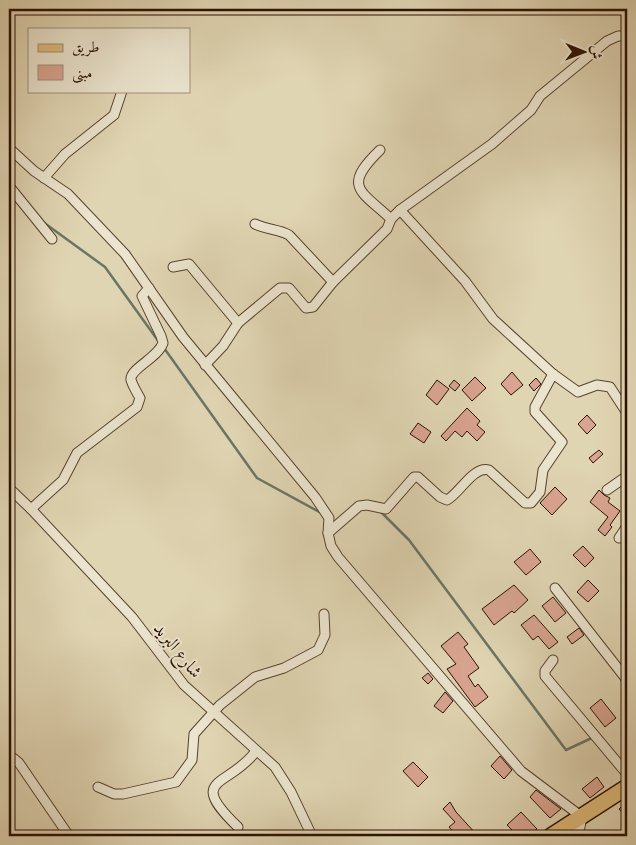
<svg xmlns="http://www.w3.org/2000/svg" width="636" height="845" viewBox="0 0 636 845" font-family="'IM FELL Double Pica',Amiri,serif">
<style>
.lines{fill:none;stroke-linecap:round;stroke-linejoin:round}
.stream{stroke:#6a7666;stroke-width:2.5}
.building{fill:#d9a491;stroke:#2b1100}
.street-casing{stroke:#58422d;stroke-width:11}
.primary-casing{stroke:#2b1100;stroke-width:18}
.street{stroke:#ebe4ce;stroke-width:9}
.primary{stroke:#e0ba7a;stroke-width:15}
.labels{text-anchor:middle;stroke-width:4;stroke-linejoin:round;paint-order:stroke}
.street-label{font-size:18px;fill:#2b1100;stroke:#ebe4ce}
</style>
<rect width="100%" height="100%" fill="#e0d5b3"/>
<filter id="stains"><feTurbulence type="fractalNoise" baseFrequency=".004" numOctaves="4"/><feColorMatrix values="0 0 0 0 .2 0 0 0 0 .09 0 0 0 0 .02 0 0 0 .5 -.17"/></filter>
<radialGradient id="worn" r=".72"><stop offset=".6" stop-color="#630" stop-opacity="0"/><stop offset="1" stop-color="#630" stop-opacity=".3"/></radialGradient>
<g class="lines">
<!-- stream -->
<g class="stream">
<polyline points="43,222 105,267 159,342"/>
<polyline points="164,348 257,478 323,514"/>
<polyline points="380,511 409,540 566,750 594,737"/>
</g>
</g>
<!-- building -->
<g class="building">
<polygon points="512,372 523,385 511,395 501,384"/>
<polygon points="475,377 486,388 472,401 462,390"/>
<polygon points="536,378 541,384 534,391 529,385"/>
<polygon points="437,380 449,389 437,405 426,395"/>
<polygon points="454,380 460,385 455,391 449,386"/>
<polygon points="467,408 480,421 477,425 485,432 477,441 467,431 462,437 455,431 446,441 441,436"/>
<polygon points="587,415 596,425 587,434 578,424"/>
<polygon points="418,423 431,432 424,443 410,434"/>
<polygon points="599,450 603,454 593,463 589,458"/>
<polygon points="555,487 567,499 552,515 540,503"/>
<polygon points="599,490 604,495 610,498 608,502 620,511 610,525 612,527 605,536 598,530 608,517 590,502"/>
<polygon points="583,546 594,558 585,567 573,555"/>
<polygon points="530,549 541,562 526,575 514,562"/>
<polygon points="588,580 599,591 588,602 577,592"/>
<polygon points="514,585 528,600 514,613 512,611 494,625 482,609"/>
<polygon points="553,597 566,613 555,622 542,606"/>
<polygon points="534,615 558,642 549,649 538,636 533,640 521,625"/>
<polygon points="579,628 584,635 572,644 567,637"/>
<polygon points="458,632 468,644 464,647 479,668 468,676 475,687 478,684 488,697 475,707 447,669 456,664 441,646"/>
<polygon points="428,673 433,679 428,684 422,678"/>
<polygon points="445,692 453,701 443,713 434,706"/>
<polygon points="601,699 616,718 605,727 590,708"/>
<polygon points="500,756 512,770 504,779 491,766"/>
<polygon points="413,762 428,777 418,787 403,771"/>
<polygon points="597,777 604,787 590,798 582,789"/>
<polygon points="536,790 561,809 550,818 530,797"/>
<polygon points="627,801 627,818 619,809"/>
<polygon points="450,802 456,812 478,836 457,836 449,827 455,822 443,809"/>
<polygon points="521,812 537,829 528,836 518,836 507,825"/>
</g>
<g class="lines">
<!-- street casing -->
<g class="street-casing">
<g id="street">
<polyline points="9,148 34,171 68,194 125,254 183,337 315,497 329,518 328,533 331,546 338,557 521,771 582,817 580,827 574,836"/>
<path d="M380 150C342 187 360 190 391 219"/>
<polyline points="44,178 65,154 114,115 122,91"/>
<polyline points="9,186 52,239"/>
<polyline points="400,210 465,281 493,319 553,374 578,392 597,385 610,387 627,413"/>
<path d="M255 224C267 230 278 229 289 235L333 282"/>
<polyline points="173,267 189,264 238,323"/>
<polyline points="205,365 223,346 238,323 280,288 289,288 306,308 313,307 333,282 387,229 391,219 400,210 492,144 531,110 540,96 607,41 618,36 627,36"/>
<polyline points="9,488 31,509 132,617 184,685 275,767 291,792 312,836"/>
<polyline points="607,490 627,476"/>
<path d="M31 509 63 480 77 453 137 407 140 398C137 393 133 386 131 380 129 369 158 358 163 343L161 336 142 296 149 288"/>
<path d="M328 533 359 506 367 505 386 509 414 477H418L440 497 447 500C460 493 473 466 489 470L525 503H531L540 492 543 470 562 442 535 412V407L553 374"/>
<polyline points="619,538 627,526"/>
<polyline points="555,588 627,680"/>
<polyline points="553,660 545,671 545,676 627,774"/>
<polyline points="9,759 13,758 19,763 69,836"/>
<polyline points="98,787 114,794 123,794 176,782 192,760 194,734 220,705 255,677 284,668 318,650 325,635 324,614"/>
<path d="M238 827C185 776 229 788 256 751"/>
</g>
</g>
<!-- primary casing -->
<g class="primary-casing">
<polyline id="primary" points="551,836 627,787"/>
</g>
<!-- street -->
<use href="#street" class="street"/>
<!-- primary -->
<use href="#primary" class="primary"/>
</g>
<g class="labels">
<!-- street labels -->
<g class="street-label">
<text transform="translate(178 650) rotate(51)" y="6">شارع البريد</text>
</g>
</g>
<!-- margin -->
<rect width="636" height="845" fill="none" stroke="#e0d5b3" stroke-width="30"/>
<rect x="10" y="10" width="616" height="825" fill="none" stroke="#2b1100" stroke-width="2.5"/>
<rect x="15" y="15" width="606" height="815" fill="none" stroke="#2b1100"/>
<!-- legend -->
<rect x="28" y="28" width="162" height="65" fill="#ebe4ce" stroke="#9e907c"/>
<rect x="38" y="44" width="25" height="8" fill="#e0ba7a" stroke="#9e907c"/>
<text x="72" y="52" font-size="15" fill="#2b1100">طريق</text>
<rect x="38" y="65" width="25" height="15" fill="#d9a491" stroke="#9e907c"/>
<text x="72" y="78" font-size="15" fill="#2b1100">مبنى</text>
<!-- north arrow -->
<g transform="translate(584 52) rotate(91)" stroke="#ebe4ce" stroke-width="4" paint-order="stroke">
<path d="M0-4L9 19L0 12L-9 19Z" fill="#2b1100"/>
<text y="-8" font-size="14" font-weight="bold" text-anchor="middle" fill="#2b1100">ش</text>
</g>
<rect width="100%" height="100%" filter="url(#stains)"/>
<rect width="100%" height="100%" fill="url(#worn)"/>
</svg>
